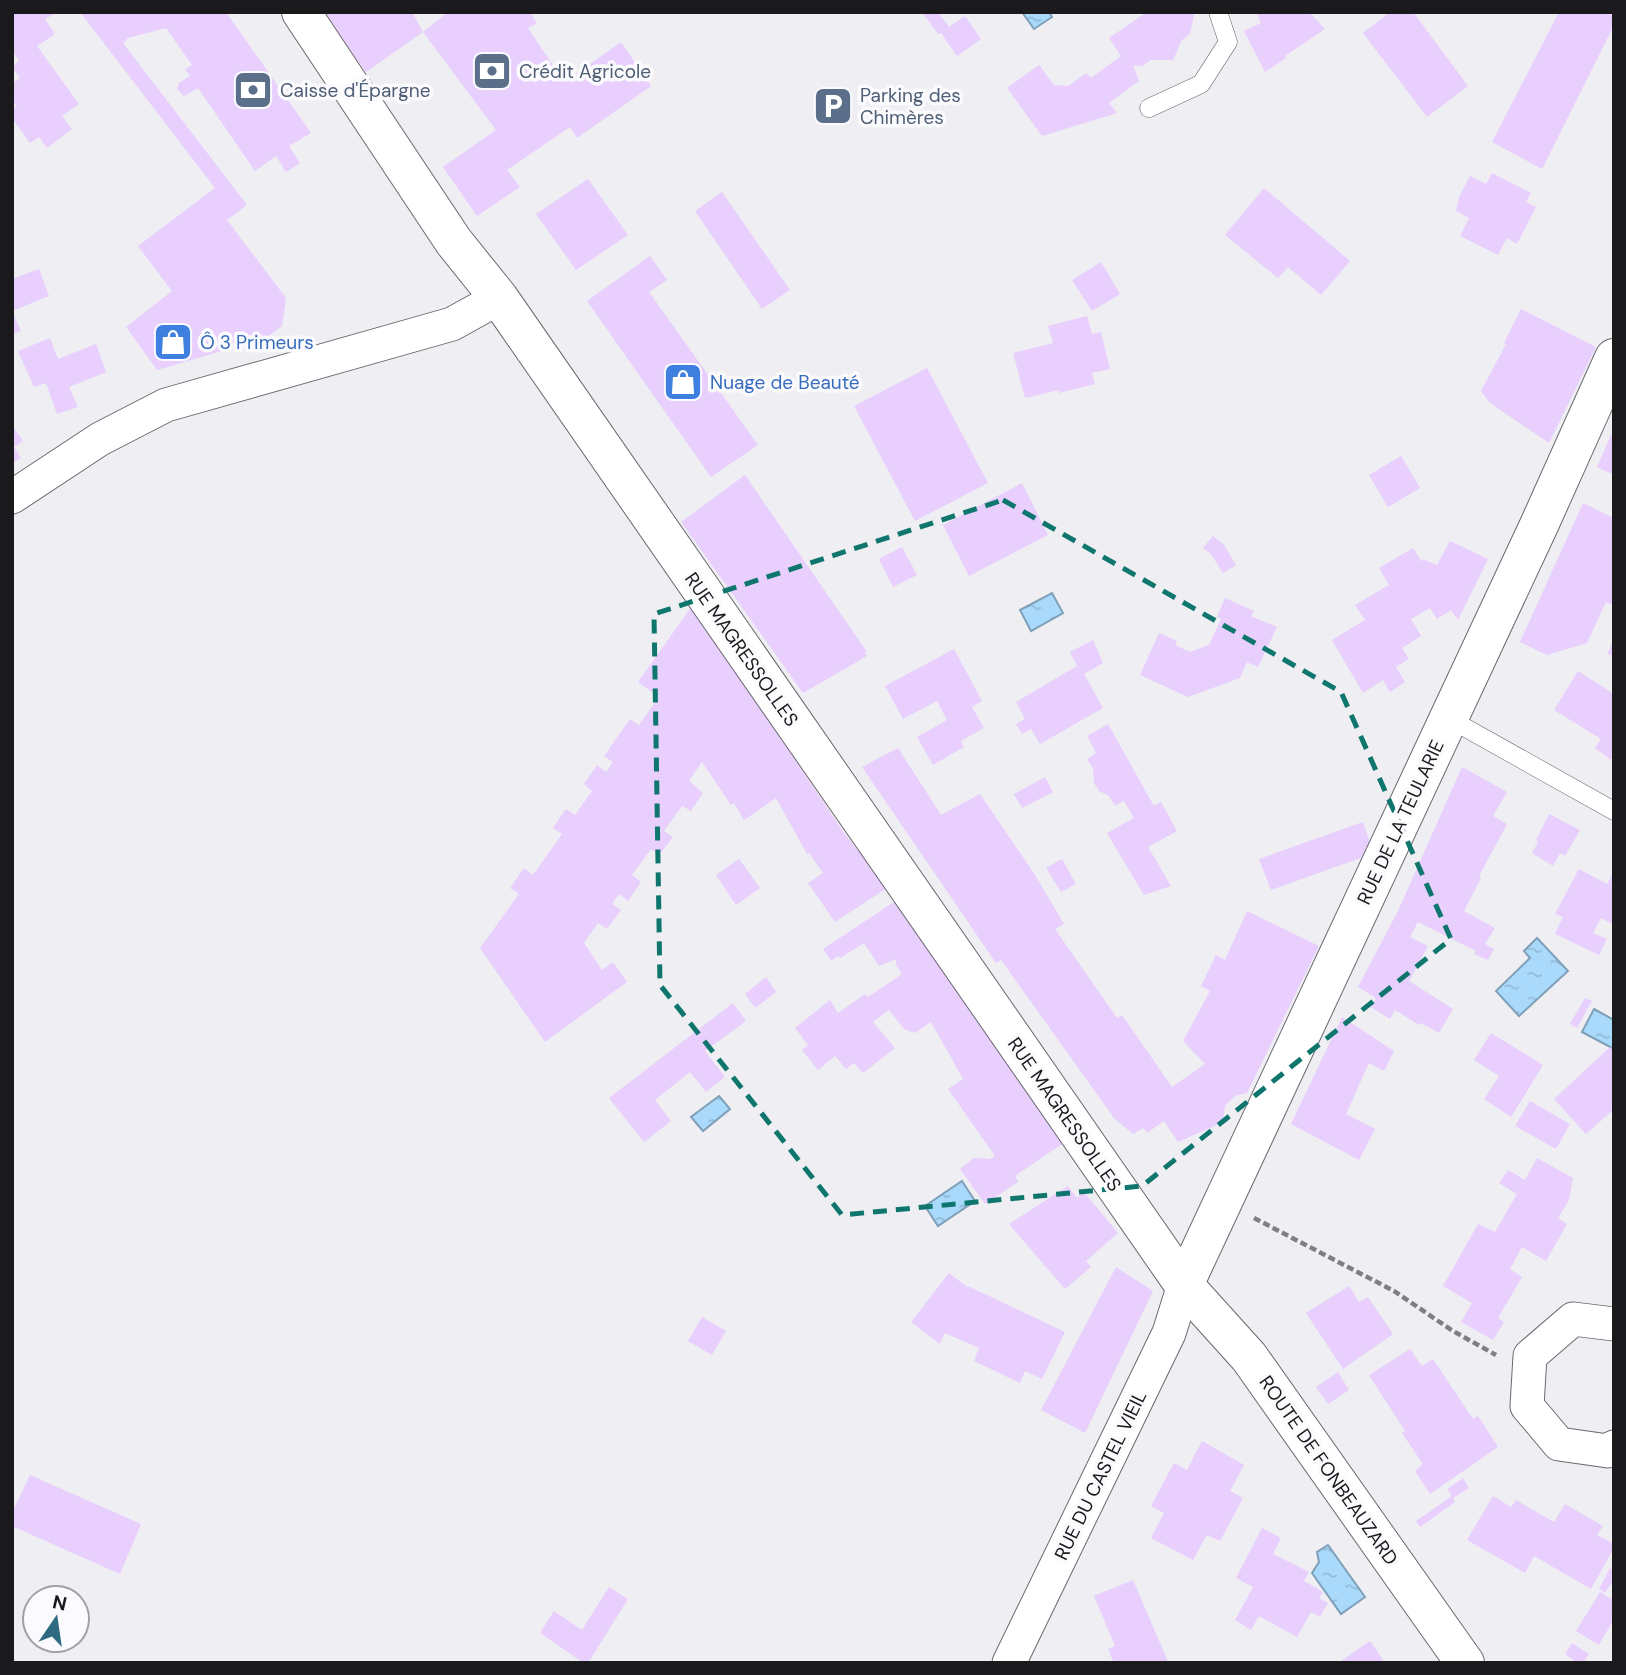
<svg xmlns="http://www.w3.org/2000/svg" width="1626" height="1675" viewBox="0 0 1626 1675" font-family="'DM Sans',sans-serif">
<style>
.water{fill:url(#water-ripples);stroke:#7fa0b8;stroke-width:2}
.building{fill:#e8cffd}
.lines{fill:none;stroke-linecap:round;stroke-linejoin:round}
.lane-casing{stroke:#69696e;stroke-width:19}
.street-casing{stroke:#69696e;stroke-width:35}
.secondary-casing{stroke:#69696e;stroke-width:40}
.path{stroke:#7f7f83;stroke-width:4.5;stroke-dasharray:7 3.5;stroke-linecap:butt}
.lane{stroke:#fff;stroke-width:18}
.street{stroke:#fff;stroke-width:33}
.secondary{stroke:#fff;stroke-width:38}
.marked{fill:none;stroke:#0f766e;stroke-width:5;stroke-dasharray:14 9;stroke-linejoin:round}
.labels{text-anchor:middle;stroke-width:7;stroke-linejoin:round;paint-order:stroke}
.service-label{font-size:19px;fill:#4e5e75;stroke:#fbfbfe;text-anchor:start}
.shop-label{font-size:19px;fill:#366cbe;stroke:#fbfbfe;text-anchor:start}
.street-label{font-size:19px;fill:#1a1a1c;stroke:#fbfbfe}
</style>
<defs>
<pattern id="water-ripples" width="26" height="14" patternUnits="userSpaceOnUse" patternTransform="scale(1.75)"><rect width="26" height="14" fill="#aadafb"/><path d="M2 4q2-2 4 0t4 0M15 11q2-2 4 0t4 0" fill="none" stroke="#92bad7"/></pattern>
</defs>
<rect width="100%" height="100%" fill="#eeeef3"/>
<!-- water -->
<g class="water">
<polygon points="1022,12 1049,12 1052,17 1034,29"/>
<polygon points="1052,593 1063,613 1031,631 1020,610"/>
<polygon points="1537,938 1568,971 1519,1016 1496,991 1530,958 1524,951"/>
<polygon points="1594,1009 1614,1020 1614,1049 1582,1032"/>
<polygon points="719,1096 730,1109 703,1131 691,1117"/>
<polygon points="962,1181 975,1201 938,1226 925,1206"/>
<polygon points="1328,1545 1365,1597 1341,1614 1312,1573 1319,1562 1317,1552"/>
</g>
<!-- building -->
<g class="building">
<polygon points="12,12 58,12 45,19 55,34 37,46 79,104 62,116 72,129 47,148 39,137 30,143 12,118 12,109 17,106 12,100 12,83 20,78 12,67 19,60 12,51"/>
<polygon points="80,12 226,12 311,133 289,146 300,163 286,172 276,156 255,171 198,88 184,96 177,89 179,83 190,76 185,69 192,65 166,28 128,38 123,43 247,205 227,220 286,298 282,326 266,338 157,370 126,327 172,291 138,246 215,188"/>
<polygon points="322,12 412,12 423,32 366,72"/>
<polygon points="448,12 530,12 537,23 528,28 554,67 559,62 570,78 621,42 651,86 577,138 570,127 507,170 520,187 477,216 443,167 496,130 423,32"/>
<polygon points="922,12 938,12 949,27 965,16 981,39 957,56 941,33 938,34"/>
<polygon points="1147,12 1192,12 1194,15 1190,34 1182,40 1173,60 1151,60 1142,66 1133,65 1139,81 1109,103 1117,113 1042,136 1007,88 1039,65 1054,85 1068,86 1086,73 1091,78 1121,56 1109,38"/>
<polygon points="1256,12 1309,12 1325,29 1285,56 1286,58 1265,72 1244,31 1261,23"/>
<polygon points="1390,12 1413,12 1468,86 1427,117 1363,33"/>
<polygon points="1559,12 1614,12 1614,25 1542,169 1492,142"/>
<polygon points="1492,173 1531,193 1526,202 1536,207 1517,244 1507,238 1498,255 1460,236 1469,218 1456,211 1459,197 1470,176 1486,184"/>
<polygon points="588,179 628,235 576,270 536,214"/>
<polygon points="1264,188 1350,261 1321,295 1288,267 1278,278 1225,235"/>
<polygon points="722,192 790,290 762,309 695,211"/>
<polygon points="650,256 667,280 649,292 758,445 711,477 587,301"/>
<polygon points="1101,262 1120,294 1092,311 1072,280"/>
<polygon points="39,269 49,296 12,311 21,331 12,334 12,279"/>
<polygon points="1521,309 1596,347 1549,443 1490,403 1481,391 1506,344 1504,343"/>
<polygon points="1087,316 1092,334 1101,332 1110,369 1092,373 1095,384 1059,393 1059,390 1025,398 1013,353 1053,343 1048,326"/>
<polygon points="50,338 58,359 96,344 106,372 69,387 78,407 57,414 46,383 34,387 18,351"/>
<polygon points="927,368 988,483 915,521 854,406"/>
<polygon points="12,425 23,441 14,447 21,458 12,463"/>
<polygon points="1614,428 1614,475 1597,467"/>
<polygon points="1401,456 1420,488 1388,507 1369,475"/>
<polygon points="745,475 867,652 865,653 867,656 803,693 681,522"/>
<polygon points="1022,483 1048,535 969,576 943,525"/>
<polygon points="1583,503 1614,518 1614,605 1606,602 1587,643 1547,655 1520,642"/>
<polygon points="1213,536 1224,545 1236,565 1223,573 1211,554 1203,548"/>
<polygon points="1450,541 1488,559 1458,620 1451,610 1437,619 1430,608 1411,619 1421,636 1402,648 1409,659 1396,667 1405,682 1390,692 1383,680 1363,693 1332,640 1365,620 1355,605 1389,585 1379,568 1413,548 1422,562 1423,559 1437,565"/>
<polygon points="902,547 917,575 893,587 879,559"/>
<polygon points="1225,598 1254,611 1251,616 1277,627 1258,667 1247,662 1240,678 1188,697 1140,675 1159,633 1177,641 1175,645 1190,652 1209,645 1221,619 1217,617"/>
<polygon points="692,606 842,830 858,851 861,849 887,888 835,922 808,883 823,873 809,853 807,854 776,798 744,820 734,803 731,805 702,762 689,781 703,793 691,811 682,806 664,831 673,837 659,855 651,849 632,875 641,882 628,901 619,894 612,904 621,910 607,929 598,923 584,943 602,970 613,962 627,982 545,1042 480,948 519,894 510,888 524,868 533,875 562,834 553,828 566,809 575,815 592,791 584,784 597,765 606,772 613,762 604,756 630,719 639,725 659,697 638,682"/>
<polygon points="1614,639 1614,656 1607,654"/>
<polygon points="1093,640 1103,663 1084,674 1103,708 1040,744 1031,729 1022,734 1016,724 1025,719 1016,702 1077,666 1070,652"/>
<polygon points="954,649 982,701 972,707 984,728 961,741 964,747 933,765 917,737 947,720 937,701 903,719 885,686"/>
<polygon points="1578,671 1614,694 1614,755 1611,760 1595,748 1601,739 1554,710"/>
<polygon points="1108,724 1154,806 1161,802 1177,831 1148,847 1171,886 1144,895 1107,833 1134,818 1124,801 1115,806 1109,796 1099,791 1094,783 1093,768 1087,759 1096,753 1087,736"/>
<polygon points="898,748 941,815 980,794 1035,875 1064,924 1055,929 1117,1018 1122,1015 1172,1087 1205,1064 1183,1041 1210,991 1201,986 1216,955 1225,960 1247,911 1319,946 1247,1093 1235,1096 1225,1106 1223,1122 1178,1142 1164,1121 1147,1133 1143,1128 1133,1134 1114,1118 1001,960 996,963 862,767"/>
<polygon points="1462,767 1507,792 1493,816 1507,824 1479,876 1481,878 1464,911 1495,928 1485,944 1494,949 1488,960 1474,954 1476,951 1418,922 1410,937 1428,946 1409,981 1453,1009 1439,1033 1421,1023 1419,1025 1395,1010 1390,1019 1371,1007 1376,998 1358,987 1398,911"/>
<polygon points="1045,777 1053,792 1022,808 1014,794"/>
<polygon points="1549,814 1580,830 1565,856 1560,853 1553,866 1532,853 1538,842 1536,840"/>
<polygon points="1363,822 1371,846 1366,856 1271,890 1259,859"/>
<polygon points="739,859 760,888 736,905 716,875"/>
<polygon points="1062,859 1076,884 1061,892 1046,868"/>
<polygon points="1579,869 1607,884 1614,872 1614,922 1612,924 1601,918 1593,933 1607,939 1599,955 1555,934 1563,917 1555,914"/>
<polygon points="897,900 1065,1142 1015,1176 1018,1182 985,1204 960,1169 974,1158 989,1159 995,1156 948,1089 963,1079 931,1022 915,1033 904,1029 889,1010 873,1022 895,1048 863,1073 854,1063 846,1069 835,1056 818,1070 802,1050 808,1045 795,1028 830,1000 838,1013 865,994 868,997 902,974 896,965 896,959 879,966 864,943 840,958 838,956 831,961 823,949"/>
<polygon points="766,977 776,992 755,1008 745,994"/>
<polygon points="1585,998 1592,1001 1577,1028 1570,1024"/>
<polygon points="733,1003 746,1021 705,1051 725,1077 706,1092 690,1072 655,1100 671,1121 644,1142 609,1098"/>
<polygon points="1342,1017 1394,1051 1384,1071 1369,1063 1346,1114 1375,1129 1359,1160 1291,1124"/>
<polygon points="1491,1033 1543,1065 1511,1117 1484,1099 1499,1076 1474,1060"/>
<polygon points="1610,1047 1614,1052 1614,1109 1586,1134 1554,1099"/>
<polygon points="1530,1101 1570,1124 1556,1149 1515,1126"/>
<polygon points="1537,1158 1573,1178 1569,1200 1558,1218 1567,1224 1546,1261 1522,1247 1510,1269 1522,1277 1498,1318 1504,1322 1493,1340 1461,1322 1472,1303 1443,1286 1478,1224 1495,1232 1517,1194 1499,1183 1508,1170 1525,1180"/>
<polygon points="1068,1186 1077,1198 1084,1192 1118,1233 1086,1261 1091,1267 1065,1289 1009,1224"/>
<polygon points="1116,1267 1153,1291 1085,1433 1041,1410"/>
<polygon points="949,1273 967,1287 968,1286 1065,1332 1042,1379 1025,1371 1020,1383 974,1361 979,1348 945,1333 940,1344 911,1322"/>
<polygon points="1349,1286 1359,1302 1368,1297 1393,1334 1343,1369 1306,1313"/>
<polygon points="702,1317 726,1331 712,1355 688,1341"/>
<polygon points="1410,1349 1422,1366 1433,1359 1473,1419 1478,1416 1498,1447 1430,1494 1415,1471 1423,1464 1402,1433 1405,1431 1369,1375"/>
<polygon points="1338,1372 1349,1390 1328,1404 1316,1387"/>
<polygon points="1202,1441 1244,1465 1230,1491 1243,1498 1220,1541 1207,1535 1193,1560 1151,1538 1164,1513 1151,1506 1174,1463 1187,1470"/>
<polygon points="30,1475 141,1524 120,1574 12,1526 12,1513"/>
<polygon points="1463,1478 1469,1488 1453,1498 1455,1502 1420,1527 1416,1521 1452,1496 1447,1489"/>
<polygon points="1493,1496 1511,1507 1516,1500 1554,1522 1565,1504 1603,1526 1597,1535 1614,1544 1614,1548 1591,1589 1534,1556 1525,1573 1467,1540"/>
<polygon points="1262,1528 1281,1538 1273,1554 1309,1572 1304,1581 1323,1592 1319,1598 1328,1603 1320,1617 1311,1612 1297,1637 1259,1616 1251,1630 1235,1620 1253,1587 1236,1578"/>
<polygon points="1610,1568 1614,1571 1614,1579 1605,1593 1599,1589"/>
<polygon points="1133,1580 1166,1657 1169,1663 1114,1663 1108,1649 1115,1646 1094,1596"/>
<polygon points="609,1587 628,1599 588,1663 584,1663 540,1633 554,1611 582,1630"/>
<polygon points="1600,1592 1611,1599 1614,1593 1614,1619 1599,1645 1576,1631"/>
<polygon points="1370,1641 1385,1663 1338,1663"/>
<polygon points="1572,1643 1589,1654 1583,1663 1577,1663 1565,1654"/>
</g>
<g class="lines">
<!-- lane casing -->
<g class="lane-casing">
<g id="lane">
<polyline points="1149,108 1201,84 1228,42 1218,12"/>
<polyline points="1448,718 1614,811"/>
</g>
</g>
<!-- street casing -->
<g class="street-casing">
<g id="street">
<polyline points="12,497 100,439 166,405 452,324 499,298"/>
<polyline points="1614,1324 1573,1319 1530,1356 1527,1406 1559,1444 1608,1451 1614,1447"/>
<polyline points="1009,1663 1169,1333 1184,1285"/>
</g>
</g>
<!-- secondary casing -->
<g class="secondary-casing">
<g id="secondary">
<polyline points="301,12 454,242 499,298 1184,1285 1249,1357 1465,1663"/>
<polyline points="1184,1285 1540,523 1614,358"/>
</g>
</g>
<!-- path -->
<polyline class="path" points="1254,1218 1394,1291 1453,1331 1496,1355"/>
<!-- lane -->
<use href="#lane" class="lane"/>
<!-- street -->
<use href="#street" class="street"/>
<!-- secondary -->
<use href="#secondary" class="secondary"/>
</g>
<!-- marked area -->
<path class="marked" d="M1003 500 1341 692 1451 939 1142 1186 842 1215 660 985 654 614Z"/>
<!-- icons -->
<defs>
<g id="bank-square" transform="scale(2.0125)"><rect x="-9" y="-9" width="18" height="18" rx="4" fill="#5c6f8a" stroke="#fbfbfe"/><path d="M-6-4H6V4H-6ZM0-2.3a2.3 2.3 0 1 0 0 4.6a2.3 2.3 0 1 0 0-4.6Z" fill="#fff"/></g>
<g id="parking-square" transform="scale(2.0125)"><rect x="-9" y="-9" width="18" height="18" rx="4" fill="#5c6f8a" stroke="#fbfbfe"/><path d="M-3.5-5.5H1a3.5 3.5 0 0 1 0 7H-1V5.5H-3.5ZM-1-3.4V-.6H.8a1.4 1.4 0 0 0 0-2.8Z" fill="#fff"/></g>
<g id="shop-square" transform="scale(2.0125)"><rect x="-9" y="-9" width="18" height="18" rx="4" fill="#3f7fe0" stroke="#fbfbfe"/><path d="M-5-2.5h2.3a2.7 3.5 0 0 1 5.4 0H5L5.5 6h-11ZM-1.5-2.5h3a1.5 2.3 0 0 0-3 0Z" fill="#fff"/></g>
</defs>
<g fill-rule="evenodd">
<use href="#bank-square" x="492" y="71"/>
<use href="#bank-square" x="253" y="90"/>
<use href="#parking-square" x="833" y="106"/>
<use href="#shop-square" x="173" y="342"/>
<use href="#shop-square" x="683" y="382"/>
</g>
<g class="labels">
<!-- service labels -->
<g class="service-label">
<text x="519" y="78">Crédit Agricole</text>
<text x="280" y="97">Caisse d'Épargne</text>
<text x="860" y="102">Parking des<tspan x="860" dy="22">Chimères</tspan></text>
</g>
<!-- shop labels -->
<g class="shop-label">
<text x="200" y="349">Ô 3 Primeurs</text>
<text x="710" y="389">Nuage de Beauté</text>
</g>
<!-- street labels -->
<g class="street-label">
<text transform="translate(742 649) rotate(55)" y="7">RUE MAGRESSOLLES</text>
<text transform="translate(1400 822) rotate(-65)" y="7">RUE DE LA TEULARIE</text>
<text transform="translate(1065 1114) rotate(55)" y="7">RUE MAGRESSOLLES</text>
<text transform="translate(1329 1470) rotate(55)" y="7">ROUTE DE FONBEAUZARD</text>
<text transform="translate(1100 1475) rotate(-64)" y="7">RUE DU CASTEL VIEIL</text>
</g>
</g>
<!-- border -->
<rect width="1626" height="1675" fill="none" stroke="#1a1a1c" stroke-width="28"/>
<!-- north arrow -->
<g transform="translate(56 1619) rotate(13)"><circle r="33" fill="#fbfbfe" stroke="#a1a1a4" stroke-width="2"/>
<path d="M0-5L12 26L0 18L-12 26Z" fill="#2e6b82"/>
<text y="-10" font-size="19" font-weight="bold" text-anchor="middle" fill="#1a1a1c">N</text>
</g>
</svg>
